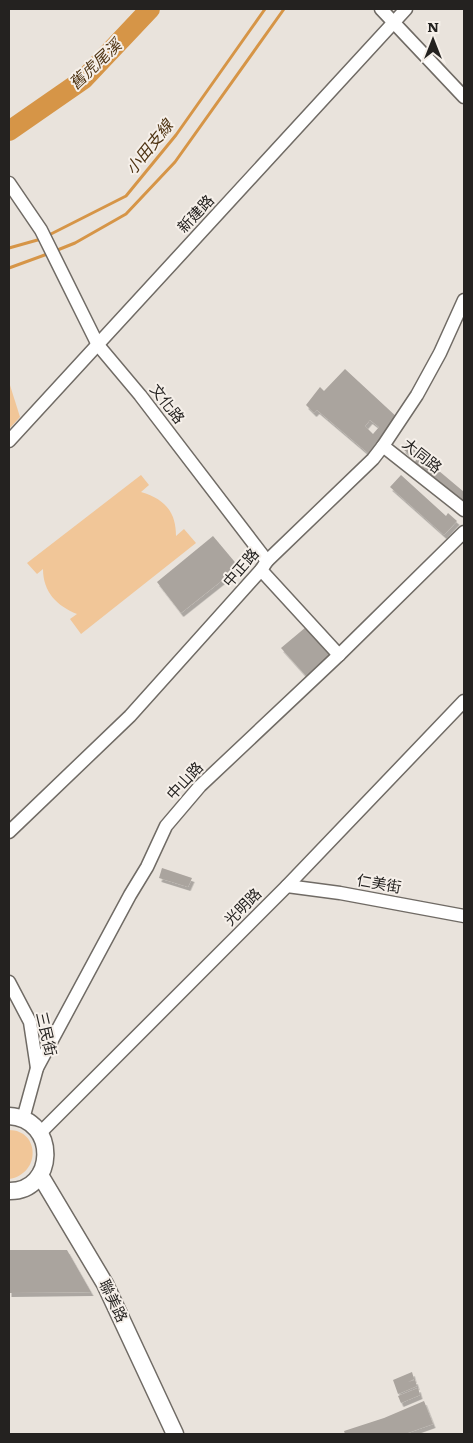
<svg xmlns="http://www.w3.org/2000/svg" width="473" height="1443" viewBox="0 0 473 1443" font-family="Literata,'Noto Sans TC',serif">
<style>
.green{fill:#f1c698}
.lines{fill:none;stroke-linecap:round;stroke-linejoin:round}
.stream{stroke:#d69547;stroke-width:3}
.river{stroke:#d69547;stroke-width:20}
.building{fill:#aaa49e;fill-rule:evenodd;filter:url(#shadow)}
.minor-casing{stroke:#706b65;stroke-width:15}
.tertiary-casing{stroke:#706b65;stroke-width:19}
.minor{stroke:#fff;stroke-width:12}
.tertiary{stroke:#fff;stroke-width:16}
.labels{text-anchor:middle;stroke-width:4;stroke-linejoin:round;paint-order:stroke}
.street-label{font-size:15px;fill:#242220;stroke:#f6f0ea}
.water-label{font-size:16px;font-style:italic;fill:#4f3413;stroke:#f6f0ea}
</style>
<defs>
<filter id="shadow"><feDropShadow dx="2.5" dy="4" stdDeviation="0" flood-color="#0004"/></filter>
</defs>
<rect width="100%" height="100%" fill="#e9e3dc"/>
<!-- green -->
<g class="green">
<polygon points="9,382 20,417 9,429"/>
<path d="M141 475 149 485 141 492C165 499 176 512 176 536L184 529 196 543 81 634 70 619 77 614C57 606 43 592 43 569L37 574 27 563Z"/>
<path d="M9 1130C40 1130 41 1174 9 1179Z"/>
</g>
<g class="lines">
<!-- stream -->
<g class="stream">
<polyline points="47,236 126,196 176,135 265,9"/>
<polyline points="9,248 41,239"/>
<polyline points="55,251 75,243 126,214 175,162 284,9"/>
<polyline points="9,268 50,253"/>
</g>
<!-- river -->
<polyline class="river" points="9,131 84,79 150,9"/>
</g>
<!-- building -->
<g class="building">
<path d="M345 369 399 419 369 454 317 410 314 413 306 405 320 387 324 391ZM370 420 379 427 373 434 365 426Z"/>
<polygon points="408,441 418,449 411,456 403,449"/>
<polygon points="420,455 464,492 464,505 414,463"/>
<polygon points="401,475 446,516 448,513 457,521 444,535 390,487"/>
<polygon points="213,536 239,567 181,613 157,582"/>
<polygon points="306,627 330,652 328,659 307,677 281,648"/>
<polygon points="162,868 192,878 188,887 159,878"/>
<polygon points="9,1250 67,1250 91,1292 9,1293"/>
<polygon points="412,1372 414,1379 408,1382 415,1380 417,1386 398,1394 393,1380"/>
<polygon points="418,1388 420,1395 401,1403 398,1396"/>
<polygon points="424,1401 433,1424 405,1434 345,1434 344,1431 384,1418"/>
</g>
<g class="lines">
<!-- minor casing -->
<g class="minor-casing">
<g id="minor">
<polyline points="381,9 464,97"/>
<polyline points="9,183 41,230 98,345 140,395 267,561"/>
<polyline points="9,441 406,9"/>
<polyline points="383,446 464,510"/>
<polyline points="261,570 339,655"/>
<polyline points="9,832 130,716 261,570 267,561 373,459 383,446 417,395 440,353 464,300"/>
<polyline points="287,886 340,893 464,916"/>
<polyline points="9,982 30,1022 37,1068"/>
<polyline points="23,1119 37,1068 130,895 147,867 166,826 200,786 339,655 464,532"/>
<polyline points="40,1133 287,886 464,701"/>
</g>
</g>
<!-- tertiary casing -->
<g class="tertiary-casing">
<g id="tertiary">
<path d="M9 1116C59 1119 56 1192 9 1191"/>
<polyline points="40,1175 105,1284 175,1434"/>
</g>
</g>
<!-- minor -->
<use href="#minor" class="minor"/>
<!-- tertiary -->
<use href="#tertiary" class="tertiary"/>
</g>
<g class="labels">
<!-- street labels -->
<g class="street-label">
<text transform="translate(196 214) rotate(-47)" y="5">新建路</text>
<text transform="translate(167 404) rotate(52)" y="5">文化路</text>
<text transform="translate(422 456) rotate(39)" y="5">大同路</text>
<text transform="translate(241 568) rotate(-49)" y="5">中正路</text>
<text transform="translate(185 781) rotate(-47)" y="5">中山路</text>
<text transform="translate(379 884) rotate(10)" y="5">仁美街</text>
<text transform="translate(243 907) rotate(-45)" y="5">光明路</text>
<text transform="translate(46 1034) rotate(77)" y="5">三民街</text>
<text transform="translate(113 1301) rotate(64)" y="5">聯美路</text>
</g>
<!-- water labels -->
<g class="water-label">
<text transform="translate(95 64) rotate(-43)" y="6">舊虎尾溪</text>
<text transform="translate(149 147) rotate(-51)" y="6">小田支線</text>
</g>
</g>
<!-- border -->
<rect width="473" height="1443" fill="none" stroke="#242220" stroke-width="20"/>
<!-- north arrow -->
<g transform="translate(433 40)" stroke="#f6f0ea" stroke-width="4" paint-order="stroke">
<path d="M0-4L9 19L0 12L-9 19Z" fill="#242220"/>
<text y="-8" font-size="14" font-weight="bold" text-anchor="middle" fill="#242220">N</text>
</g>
</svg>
